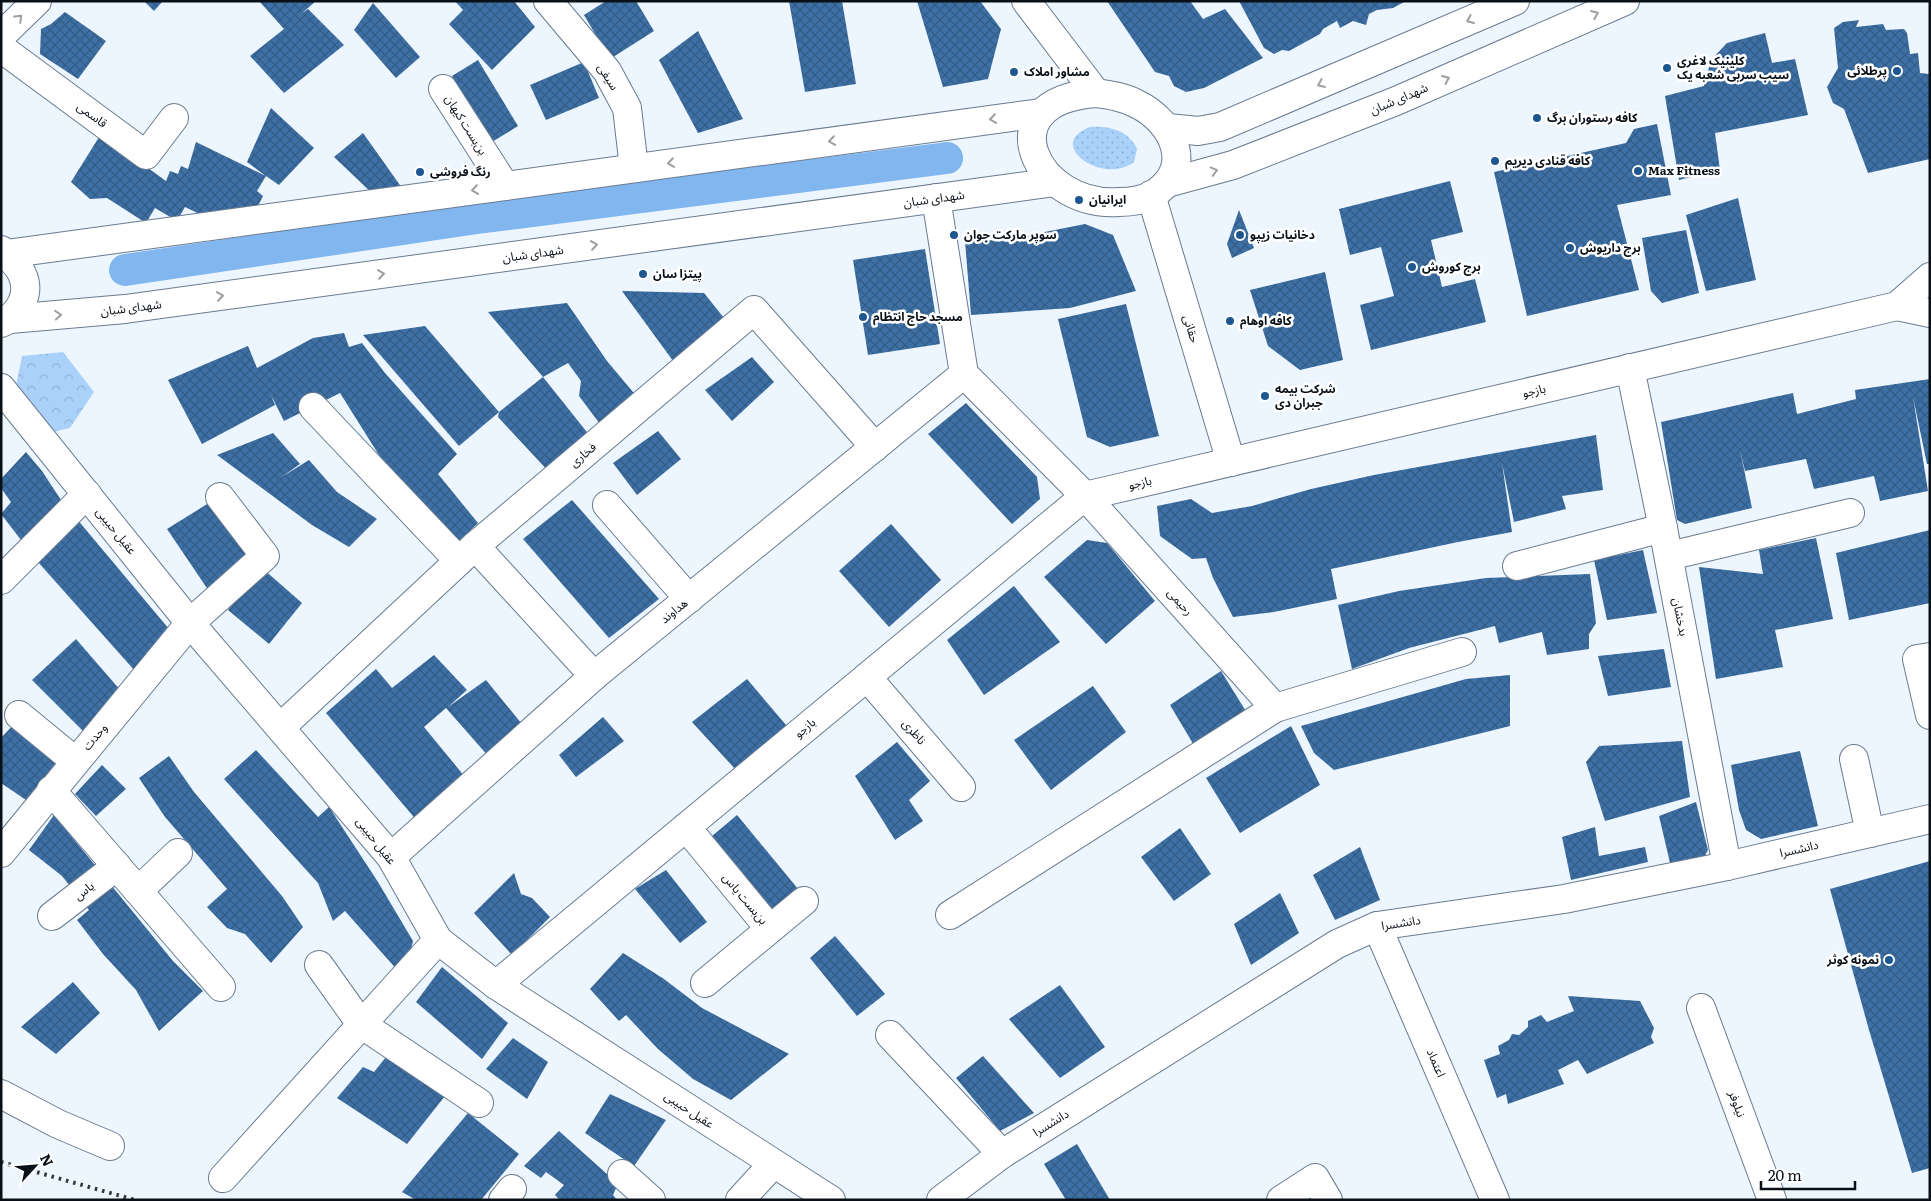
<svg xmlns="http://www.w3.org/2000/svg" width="1931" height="1201" viewBox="0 0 1931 1201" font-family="Literata,'Noto Sans Arabic',serif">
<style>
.grass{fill:url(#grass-dots)}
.park{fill:url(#park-crowns)}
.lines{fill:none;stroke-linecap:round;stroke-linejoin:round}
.canal{stroke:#81b6ef;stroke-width:32}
.building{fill:url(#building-cross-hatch)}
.minor-casing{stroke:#697b8f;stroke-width:30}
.tertiary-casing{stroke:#697b8f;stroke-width:30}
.minor{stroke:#fff;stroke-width:28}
.tertiary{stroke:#fff;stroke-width:28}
.rail{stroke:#2f363e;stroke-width:4;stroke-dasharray:2.5 5;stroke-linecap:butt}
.oneway{stroke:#9d9fa2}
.poi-dot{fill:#1e578f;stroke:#fff;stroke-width:2}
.labels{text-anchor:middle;stroke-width:5;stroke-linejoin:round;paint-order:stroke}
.poi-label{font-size:12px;font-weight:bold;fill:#091017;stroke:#fff;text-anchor:start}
.street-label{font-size:12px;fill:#091017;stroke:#fff}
</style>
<defs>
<pattern id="grass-dots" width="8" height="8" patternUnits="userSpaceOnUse" patternTransform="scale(1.25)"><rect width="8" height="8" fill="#aad1fa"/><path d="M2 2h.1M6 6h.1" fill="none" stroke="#91b2d6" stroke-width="1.8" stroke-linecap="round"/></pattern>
<pattern id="park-crowns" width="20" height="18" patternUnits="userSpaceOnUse" patternTransform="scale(1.25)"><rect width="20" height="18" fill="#aad1fa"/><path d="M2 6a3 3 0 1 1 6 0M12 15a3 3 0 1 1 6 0" fill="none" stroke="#91b2d6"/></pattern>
<pattern id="building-cross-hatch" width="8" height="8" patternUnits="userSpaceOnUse" patternTransform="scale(1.25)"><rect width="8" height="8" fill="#3e70a5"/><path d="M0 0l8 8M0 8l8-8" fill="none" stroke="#325b85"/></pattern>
</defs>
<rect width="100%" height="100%" fill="#edf6ff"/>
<!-- grass -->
<path class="grass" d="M1090 127C1109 126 1128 130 1137 149L1134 162C1102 186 1044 144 1090 127Z"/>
<!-- park -->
<polygon class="park" points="63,352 94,392 70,428 49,433 15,391 22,356"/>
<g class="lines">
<!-- canal -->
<polyline class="canal" points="125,270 477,218 947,158"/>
</g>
<!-- building -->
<g class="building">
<polygon points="144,1 163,1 154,11"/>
<polygon points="259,1 316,1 301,14 308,9 344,45 284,93 250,56 284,29"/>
<polygon points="455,1 514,1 535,27 492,70 449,24 463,10"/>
<polygon points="606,1 636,1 654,31 610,59 584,15"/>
<polygon points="789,1 842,1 856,84 805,92"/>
<polygon points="917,1 980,1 1001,29 988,79 943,87"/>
<polygon points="1107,1 1190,1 1203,19 1225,9 1263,58 1204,88 1186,92 1174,86 1169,76 1155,72"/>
<polygon points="1239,1 1406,1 1393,8 1377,10 1369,14 1366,25 1353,21 1340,28 1337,21 1323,29 1320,34 1289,51 1282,50 1274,54 1264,48"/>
<polygon points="373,3 420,57 396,78 354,30"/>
<polygon points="65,12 106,41 78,79 40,54 41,29 51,24"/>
<polygon points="1859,20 1856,27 1883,24 1886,30 1904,29 1907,33 1910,54 1918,53 1920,73 1929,74 1930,159 1868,173 1844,109 1833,103 1827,87 1838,68 1834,28 1843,22"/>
<polygon points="698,31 743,119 698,133 659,60"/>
<polygon points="1765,33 1772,63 1795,59 1808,115 1715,133 1720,170 1679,180 1665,96 1704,86 1711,60 1727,43"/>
<polygon points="478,60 518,126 492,142 452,76"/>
<polygon points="584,62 599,98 546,120 530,85"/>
<polygon points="271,108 314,148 279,185 266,176 257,191 263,196 255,212 214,221 185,207 177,221 155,208 146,223 107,198 90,199 71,182 101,134 166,181 170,171 178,174 181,166 188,169 196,142 266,176 247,162"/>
<polygon points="1657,124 1671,195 1617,205 1639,290 1527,316 1494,172 1626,143 1634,129"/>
<polygon points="363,133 402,188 374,195 334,157"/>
<polygon points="1450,181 1463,232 1431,240 1442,287 1475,279 1486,322 1371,350 1360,305 1394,296 1381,247 1350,255 1339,209"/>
<polygon points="1738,198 1756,280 1706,291 1686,215"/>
<polygon points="1239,210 1254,248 1232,258 1227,244"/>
<polygon points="1085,224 1113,235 1136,291 1070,308 971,315 965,241 1004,240"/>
<polygon points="1686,230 1699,293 1662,303 1651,291 1642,238"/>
<polygon points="925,249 940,344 868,355 853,260"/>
<polygon points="1325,272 1343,360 1300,370 1268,346 1250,290"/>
<polygon points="622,291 704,293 728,323 676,365"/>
<polygon points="567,303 607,361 638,398 603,428 579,396 581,381 568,363 543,377 488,312"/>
<polygon points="1126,304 1159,436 1110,447 1087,437 1058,319"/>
<polygon points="425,326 499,412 459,446 363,335"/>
<polygon points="344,333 349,347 362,343 385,373 457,454 438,474 478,523 448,551 404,495 340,393 284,421 271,395 275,405 202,444 168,380 248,346 257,368 313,338"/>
<polygon points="752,357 774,382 732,421 705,390"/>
<polygon points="543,377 590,436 550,473 498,417 499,412"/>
<polygon points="1930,379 1930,464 1927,464 1913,397 1928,491 1880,501 1874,476 1814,489 1806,459 1745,471 1740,450 1752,508 1685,524 1677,520 1661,422 1793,393 1797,414 1856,399 1855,390"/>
<polygon points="966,403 1037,477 1040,499 1012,524 928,434"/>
<polygon points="658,431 681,459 637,495 613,463"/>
<polygon points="273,433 300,464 280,478 309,460 337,492 377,519 349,547 312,525 217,455"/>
<polygon points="1596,435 1603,490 1562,496 1566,509 1514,522 1502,463 1512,532 1458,542 1331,569 1337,599 1274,612 1233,617 1213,578 1206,558 1192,559 1160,536 1157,506 1191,499 1212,513 1252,506 1311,489 1374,475"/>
<polygon points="26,452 42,471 61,500 174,635 135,671 38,562 1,514 11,502 1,488 1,479"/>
<polygon points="572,500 659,599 609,638 523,539"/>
<polygon points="212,501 262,568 217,603 167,529"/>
<polygon points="891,524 941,580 889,627 839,571"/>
<polygon points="1930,530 1930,603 1849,620 1836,553"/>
<polygon points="1816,538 1833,619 1775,630 1783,667 1716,679 1699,567 1763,574 1759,550"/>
<polygon points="1087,540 1107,543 1155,601 1106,644 1044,577"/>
<polygon points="1643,550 1657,613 1607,620 1594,560"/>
<polygon points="262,568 302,603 269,644 228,610"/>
<polygon points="1590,574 1596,623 1589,634 1589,649 1547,655 1542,632 1499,643 1495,626 1409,648 1352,669 1338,605 1399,591 1486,578"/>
<polygon points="1014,586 1060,642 984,695 947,640"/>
<polygon points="76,639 121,691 86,734 32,680"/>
<polygon points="1664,649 1671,687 1608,696 1598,656"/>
<polygon points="434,655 467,690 448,707 486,680 526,729 489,757 446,708 424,727 465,777 418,822 326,713 376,669 392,688"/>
<polygon points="1221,671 1247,713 1195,747 1170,705"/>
<polygon points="1510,675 1510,726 1334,770 1314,753 1301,726 1466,679"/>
<polygon points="747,679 786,725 736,770 692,722"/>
<polygon points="1093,686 1126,732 1051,790 1014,740"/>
<polygon points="603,717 624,741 576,777 559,755"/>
<polygon points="14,724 58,760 26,800 1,783 1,738"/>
<polygon points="1291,726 1320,785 1240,833 1206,778"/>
<polygon points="1682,741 1690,797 1605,821 1586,762 1599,746"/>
<polygon points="897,742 930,781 909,800 923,821 895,840 855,776"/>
<polygon points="256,750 318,817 329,807 378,882 413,941 409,959 399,972 345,911 333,921 318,883 224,779"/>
<polygon points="1800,751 1818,826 1761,839 1746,830 1739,810 1731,765"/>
<polygon points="169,756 194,792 282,896 303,927 271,963 245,934 227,928 207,907 227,889 165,817 139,778"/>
<polygon points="102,765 126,789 96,816 75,794"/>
<polygon points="1696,802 1708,850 1699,866 1671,867 1659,816"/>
<polygon points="54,815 173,961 203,991 159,1031 136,990 103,954 77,920 89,910 62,876 29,850"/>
<polygon points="737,815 803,895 777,918 711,837"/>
<polygon points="1595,827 1599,856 1645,847 1648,862 1571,880 1562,837"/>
<polygon points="1180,828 1211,874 1174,901 1141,857"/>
<polygon points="1360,847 1380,900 1335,920 1313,875"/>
<polygon points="1930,861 1930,1168 1912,1173 1869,1030 1830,889"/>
<polygon points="666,870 707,922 680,943 635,889"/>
<polygon points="514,873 521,894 532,898 550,917 512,955 474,913"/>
<polygon points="1280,893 1299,933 1251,965 1234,924"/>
<polygon points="835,936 885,994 857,1016 810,958"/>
<polygon points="623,953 664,979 702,1008 789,1054 731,1100 693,1079 658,1049 626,1015 619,1021 590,989"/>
<polygon points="442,967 508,1023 482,1059 416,1002"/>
<polygon points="73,982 100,1013 56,1054 21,1027"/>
<polygon points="1060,985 1105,1047 1060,1078 1009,1019"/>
<polygon points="1568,996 1640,1001 1654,1028 1651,1037 1654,1043 1587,1074 1578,1060 1558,1070 1564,1084 1508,1104 1506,1094 1497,1098 1484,1060 1500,1054 1498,1046 1509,1040 1512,1034 1519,1035 1528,1027 1528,1021 1541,1015 1547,1022 1574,1011"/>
<polygon points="513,1038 548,1062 527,1099 486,1069"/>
<polygon points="983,1056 1034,1113 1000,1131 956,1078"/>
<polygon points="386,1057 445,1096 407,1144 337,1098 363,1067 374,1072"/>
<polygon points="610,1094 666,1120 634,1166 585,1133"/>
<polygon points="468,1113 519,1154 481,1200 416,1200 402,1192"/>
<polygon points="559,1131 618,1184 613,1195 617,1200 560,1200 555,1195 564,1185 546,1172 541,1178 524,1166"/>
<polygon points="1077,1144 1110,1200 1066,1200 1044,1164"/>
</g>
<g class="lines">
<!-- minor casing -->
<g class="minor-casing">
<g id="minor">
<polyline points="548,1 607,71 627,108 634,168"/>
<polyline points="1,36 37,1"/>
<polyline points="1,48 146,155 174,118"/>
<polyline points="443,89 505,186"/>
<polyline points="936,198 964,374 1085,496 1275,708"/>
<polyline points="1630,368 1663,528 1727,866"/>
<polyline points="1,388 190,623 391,857 438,940 496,985 831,1200"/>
<polyline points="313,407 459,561"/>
<polyline points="607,505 689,599"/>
<polyline points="475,546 594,676"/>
<polyline points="1669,556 1850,513"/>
<polyline points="1517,566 1663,528"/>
<polyline points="1,580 87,494"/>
<polyline points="1930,657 1917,659 1930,715"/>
<polyline points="867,677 961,787"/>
<polyline points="19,715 75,761"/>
<polyline points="281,727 475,546 754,310 875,447"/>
<polyline points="1854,759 1870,833"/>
<polyline points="51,790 221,987"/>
<polyline points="686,827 770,929"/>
<polyline points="1,853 190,623 265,556 220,497"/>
<polyline points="391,857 594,676 964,374"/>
<polyline points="138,891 178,853"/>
<polyline points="950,915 1275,708 1462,652"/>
<polyline points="52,916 117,866"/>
<polyline points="1377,926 1495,1200"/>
<polyline points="319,965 361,1024 479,1103"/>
<polyline points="705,983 804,901"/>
<polyline points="496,985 1085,496"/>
<polyline points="1701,1008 1772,1200"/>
<polyline points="890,1035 1002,1154"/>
<polyline points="1,1094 58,1124 110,1146"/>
<polyline points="622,1174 651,1200"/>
<polyline points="223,1178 438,940"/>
<polyline points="503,1200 512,1189"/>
<polyline points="740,1200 773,1164"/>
<polyline points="941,1200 1002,1154 1337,944 1377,926 1564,899 1727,866 1930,819"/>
<polyline points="1281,1200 1315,1178 1328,1200"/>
</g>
</g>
<!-- tertiary casing -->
<g class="tertiary-casing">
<g id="tertiary">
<polyline points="1026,1 1096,93"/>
<path d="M1096 93C1110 95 1124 97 1137 104 1174 122 1196 169 1152 195 1143 200 1130 202 1119 202 1035 208 985 101 1096 93Z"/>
<polyline points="1168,128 1198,131 1220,127 1515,1"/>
<polyline points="1167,183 1233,165 1396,101 1625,1"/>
<polyline points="1151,195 1231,462"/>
<path d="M1 250C9 257 18 264 22 274 31 293 20 315 1 323"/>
<polyline points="6,254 1041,113"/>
<polyline points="1897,306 1930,313"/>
<polyline points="10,319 125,309 1055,182"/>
<polyline points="1085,496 1897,306 1930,277"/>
</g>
</g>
<!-- minor -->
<use href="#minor" class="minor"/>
<!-- tertiary -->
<use href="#tertiary" class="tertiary"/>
<!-- rail -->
<polyline class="rail" points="1,1162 135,1200"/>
</g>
<!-- one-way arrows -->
<defs><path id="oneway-chevron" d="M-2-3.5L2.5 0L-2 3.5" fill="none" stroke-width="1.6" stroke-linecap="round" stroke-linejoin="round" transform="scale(1.25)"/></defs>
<g class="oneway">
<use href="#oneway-chevron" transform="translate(1595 14) rotate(-23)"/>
<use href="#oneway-chevron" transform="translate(19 18) rotate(-44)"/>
<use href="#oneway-chevron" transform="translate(1470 20) rotate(157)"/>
<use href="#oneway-chevron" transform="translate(1446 79) rotate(-24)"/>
<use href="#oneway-chevron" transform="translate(1321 84) rotate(157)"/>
<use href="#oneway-chevron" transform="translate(993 119) rotate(172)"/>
<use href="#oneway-chevron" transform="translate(832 141) rotate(172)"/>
<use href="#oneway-chevron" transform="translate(671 163) rotate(172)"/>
<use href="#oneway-chevron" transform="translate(1214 171) rotate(-15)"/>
<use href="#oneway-chevron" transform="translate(475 190) rotate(172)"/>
<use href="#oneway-chevron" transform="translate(594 245) rotate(-8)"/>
<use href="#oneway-chevron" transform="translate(381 274) rotate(-8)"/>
<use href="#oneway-chevron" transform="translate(220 296) rotate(-8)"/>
<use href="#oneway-chevron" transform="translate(58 315) rotate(-5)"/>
</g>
<!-- markers -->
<g class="poi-dot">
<circle cx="1667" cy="68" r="5"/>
<circle cx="1897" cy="71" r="5"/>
<circle cx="1014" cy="72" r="5"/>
<circle cx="1537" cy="118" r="5"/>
<circle cx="1495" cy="161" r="5"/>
<circle cx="1638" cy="171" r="5"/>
<circle cx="420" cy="172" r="5"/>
<circle cx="1079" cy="200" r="5"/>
<circle cx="954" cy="235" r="5"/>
<circle cx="1240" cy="235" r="5"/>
<circle cx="1570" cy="248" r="5"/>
<circle cx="1412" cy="267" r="5"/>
<circle cx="643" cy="274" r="5"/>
<circle cx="863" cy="317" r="5"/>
<circle cx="1230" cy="321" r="5"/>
<circle cx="1265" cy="396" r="5"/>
<circle cx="1889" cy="960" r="5"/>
</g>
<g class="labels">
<!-- poi labels -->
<g class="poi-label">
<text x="1677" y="65">کلینیک لاغری<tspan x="1677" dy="14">سیب سربی شعبه یک</tspan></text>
<text x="1887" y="75" text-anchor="end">پرطلائی</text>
<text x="1024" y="76">مشاور املاک</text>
<text x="1547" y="122">کافه رستوران برگ</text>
<text x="1505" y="165">کافه قنادی دیریم</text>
<text x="1648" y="175">Max Fitness</text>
<text x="430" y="176">رنگ فروشی</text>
<text x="1089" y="204">ایرانیان</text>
<text x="964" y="239">سوپر مارکت جوان</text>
<text x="1250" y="239">دخانیات زیپو</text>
<text x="1580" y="252">برج داریوش</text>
<text x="1422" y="271">برج کوروش</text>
<text x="653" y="278">پیتزا سان</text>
<text x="873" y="321">مسجد حاج انتظام</text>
<text x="1240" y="325">کافه اوهام</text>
<text x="1275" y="393">شرکت بیمه<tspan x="1275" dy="14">جبران دی</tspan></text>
<text x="1879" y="964" text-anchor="end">نمونه کوثر</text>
</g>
<!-- street labels -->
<g class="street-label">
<text transform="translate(608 77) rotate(58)" y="4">سیفی</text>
<text transform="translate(1399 99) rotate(-23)" y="4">شهدای شبان</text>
<text transform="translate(92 115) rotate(36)" y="4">قاسمی</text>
<text transform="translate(466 125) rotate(58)" y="4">بن‌بست کیهان</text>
<text transform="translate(934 199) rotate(-8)" y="4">شهدای شبان</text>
<text transform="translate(533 254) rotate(-8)" y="4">شهدای شبان</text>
<text transform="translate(131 308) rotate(-7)" y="4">شهدای شبان</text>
<text transform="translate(1191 329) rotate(73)" y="4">حقانی</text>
<text transform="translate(1534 391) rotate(-13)" y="4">بازجو</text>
<text transform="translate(583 455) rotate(-40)" y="4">فخاری</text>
<text transform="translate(1140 483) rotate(-13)" y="4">بازجو</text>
<text transform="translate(116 531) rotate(51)" y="4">عقیل حبیبی</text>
<text transform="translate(1180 602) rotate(48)" y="4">رحیمی</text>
<text transform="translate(674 611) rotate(-39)" y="4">هداوند</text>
<text transform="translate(1680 617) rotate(79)" y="4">بدخشان</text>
<text transform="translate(805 728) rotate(-40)" y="4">بازجو</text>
<text transform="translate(914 732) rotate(49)" y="4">ناظری</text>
<text transform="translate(95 737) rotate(-50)" y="4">وحدت</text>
<text transform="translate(376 841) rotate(52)" y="4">عقیل حبیبی</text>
<text transform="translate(1799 849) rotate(-13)" y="4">دانشسرا</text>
<text transform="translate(84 891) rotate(-38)" y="4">یاس</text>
<text transform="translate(745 899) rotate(50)" y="4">بن‌بست یاس</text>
<text transform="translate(1401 923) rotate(-9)" y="4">دانشسرا</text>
<text transform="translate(1436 1063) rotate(67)" y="4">اعتماد</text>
<text transform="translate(1737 1104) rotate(70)" y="4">نیلوفر</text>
<text transform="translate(689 1110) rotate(33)" y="4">عقیل حبیبی</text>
<text transform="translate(1051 1123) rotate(-32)" y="4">دانشسرا</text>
</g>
</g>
<!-- border -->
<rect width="1931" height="1201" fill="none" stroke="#091017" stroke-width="5"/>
<!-- north arrow -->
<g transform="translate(35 1166) rotate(64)" stroke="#ffffff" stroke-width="4" paint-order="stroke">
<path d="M0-4L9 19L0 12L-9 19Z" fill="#091017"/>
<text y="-8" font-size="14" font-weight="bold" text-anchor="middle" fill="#091017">N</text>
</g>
<!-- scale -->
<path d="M1761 1181v8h94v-8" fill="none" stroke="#091017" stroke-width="2.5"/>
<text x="1768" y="1181" font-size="15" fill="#091017" stroke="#ffffff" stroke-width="4" paint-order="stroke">20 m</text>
</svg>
